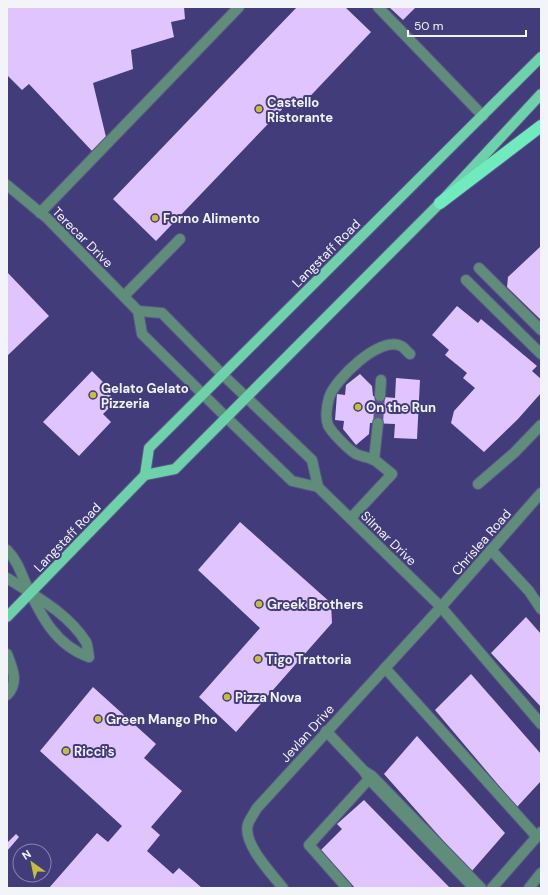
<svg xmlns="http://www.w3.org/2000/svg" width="548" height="895" viewBox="0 0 548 895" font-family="'DM Sans',sans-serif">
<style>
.building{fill:#dfc4fd}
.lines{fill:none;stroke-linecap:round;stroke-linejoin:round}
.minor-tunnel{stroke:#5d578d;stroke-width:10;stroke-dasharray:10 5;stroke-linecap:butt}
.minor-casing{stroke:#5c568c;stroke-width:12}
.major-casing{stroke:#5c568c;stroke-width:12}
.highway-casing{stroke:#5c568c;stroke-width:14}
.minor{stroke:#5f8d79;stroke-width:10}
.major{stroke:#6dd1aa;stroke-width:10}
.highway{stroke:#70ebbd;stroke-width:12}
.poi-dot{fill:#c4bd3e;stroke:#433c7a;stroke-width:1.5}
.labels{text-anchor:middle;stroke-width:4;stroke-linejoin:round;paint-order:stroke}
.poi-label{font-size:13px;font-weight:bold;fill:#f3f3fa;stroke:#433c7a;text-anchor:start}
.street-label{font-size:13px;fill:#f3f3fa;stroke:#433c7a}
</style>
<rect width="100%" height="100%" fill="#433c7a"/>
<!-- building -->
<g class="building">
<polygon points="7,7 184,7 185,19 171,22 174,37 131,50 133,69 93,83 106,137 92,151 29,84 22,90 7,75"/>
<polygon points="297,7 345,7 371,32 298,109 290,101 156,241 113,199"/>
<polygon points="389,7 416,7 403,20"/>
<polygon points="541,246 541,320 507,287 508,277"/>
<polygon points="7,272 49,316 7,356"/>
<polygon points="457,306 478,323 481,319 537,366 532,371 541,379 541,393 518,419 484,452 451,423 454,411 475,388 463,378 467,373 445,355 449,350 432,335"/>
<polygon points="92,371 107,386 104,389 119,404 114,410 110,407 103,414 111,422 79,456 43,422"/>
<polygon points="360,374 372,386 373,396 395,398 396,378 420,380 417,439 394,438 395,424 370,423 369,434 356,445 343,429 344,421 335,420 337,394 345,395 346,385"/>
<polygon points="240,522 331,603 332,623 236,732 199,697 260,628 198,570"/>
<polygon points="526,617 541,634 541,707 491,653"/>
<polygon points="471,674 541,754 541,781 517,807 435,710"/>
<polygon points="93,687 156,744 144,758 182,791 151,827 160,835 147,851 173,874 179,868 202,888 49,888 97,833 108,842 122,826 40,751"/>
<polygon points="417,736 505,833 471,872 384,774"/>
<polygon points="364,800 449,887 449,888 355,888 321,850 342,829 337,824"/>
<polygon points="16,834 19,837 7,851 7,843"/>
</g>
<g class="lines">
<!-- minor-tunnel -->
<polyline class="minor-tunnel" points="378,423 380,396"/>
<!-- minor casing -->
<g class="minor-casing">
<g id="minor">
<polyline points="378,7 483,116"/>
<polyline points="7,185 48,219 138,311 142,334 227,418 292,481 318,487 441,607 541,724"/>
<polyline points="40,213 239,7"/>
<polyline points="479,268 541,330"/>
<polyline points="466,280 541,354"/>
<polyline points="124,296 180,239"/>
<polyline points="138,311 162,313 222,374 312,460 318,487"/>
<polyline points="380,396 381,380"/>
<polyline points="374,460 378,423"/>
<polyline points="478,484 514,453 541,425"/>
<path d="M351 518 392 474C387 470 381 465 376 461 370 457 362 457 356 454 349 450 331 432 328 425 325 418 327 405 329 398 334 380 380 335 401 346 404 347 407 352 410 354"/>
<path d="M7 550C16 559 20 570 25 582 40 613 54 645 89 657 88 653 88 646 86 642 68 613 35 596 7 578"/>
<polyline points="491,550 529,591 541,609"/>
<path d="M7 654C13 669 19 683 7 695"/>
<polyline points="385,668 537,837"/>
<polyline points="326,731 364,771"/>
<path d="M283 888C272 874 242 843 248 824 250 819 254 813 257 808L441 607 541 493"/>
<polyline points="347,888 309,845 369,779"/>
<polyline points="474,888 369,779 364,771 372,776 481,888"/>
<polyline points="492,888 541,832"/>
<polyline points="529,888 541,873"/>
</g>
</g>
<!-- major casing -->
<g class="major-casing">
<g id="major">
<polyline points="145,475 149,448 541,57"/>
<polyline points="7,617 145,475 175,469 440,203 541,94"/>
</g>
</g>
<!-- highway casing -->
<g class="highway-casing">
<polyline id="highway" points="440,203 541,126"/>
</g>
<!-- minor -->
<use href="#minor" class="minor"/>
<!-- major -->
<use href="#major" class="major"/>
<!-- highway -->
<use href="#highway" class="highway"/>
</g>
<!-- markers -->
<g class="poi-dot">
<circle cx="259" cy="109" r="4"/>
<circle cx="155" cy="218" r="4"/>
<circle cx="93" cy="395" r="4"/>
<circle cx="358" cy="407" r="4"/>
<circle cx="259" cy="604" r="4"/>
<circle cx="258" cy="659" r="4"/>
<circle cx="227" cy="697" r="4"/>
<circle cx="98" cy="719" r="4"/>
<circle cx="66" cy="751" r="4"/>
</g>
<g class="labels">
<!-- poi labels -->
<g class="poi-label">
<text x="267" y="107">Castello<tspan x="267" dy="15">Ristorante</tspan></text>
<text x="163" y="223">Forno Alimento</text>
<text x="101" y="393">Gelato Gelato<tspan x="101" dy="15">Pizzeria</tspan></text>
<text x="366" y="412">On the Run</text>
<text x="267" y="609">Greek Brothers</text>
<text x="266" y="664">Tigo Trattoria</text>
<text x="235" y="702">Pizza Nova</text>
<text x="106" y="724">Green Mango Pho</text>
<text x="74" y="756">Ricci's</text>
</g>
<!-- street labels -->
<g class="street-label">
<text transform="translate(83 237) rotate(45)" y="5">Terecar Drive</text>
<text transform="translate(326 253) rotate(-45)" y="5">Langstaff Road</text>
<text transform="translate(67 537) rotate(-46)" y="5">Langstaff Road</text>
<text transform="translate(389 538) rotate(44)" y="5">Silmar Drive</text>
<text transform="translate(481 542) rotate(-49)" y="5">Chrislea Road</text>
<text transform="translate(307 733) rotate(-48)" y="5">Jevlan Drive</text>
</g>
</g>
<!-- border -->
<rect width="548" height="895" fill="none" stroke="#f3f3fa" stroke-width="16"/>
<!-- north arrow -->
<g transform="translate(32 863) rotate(327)"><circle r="19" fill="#433c7a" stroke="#8985ad"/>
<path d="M0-3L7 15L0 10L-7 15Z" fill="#c4bd3e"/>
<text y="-6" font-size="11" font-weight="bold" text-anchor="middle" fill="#f3f3fa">N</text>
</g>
<!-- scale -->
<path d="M408 30v6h118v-6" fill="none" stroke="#f3f3fa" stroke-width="2"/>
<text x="414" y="30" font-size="12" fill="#f3f3fa" stroke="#433c7a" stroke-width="3" paint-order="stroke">50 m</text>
</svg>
